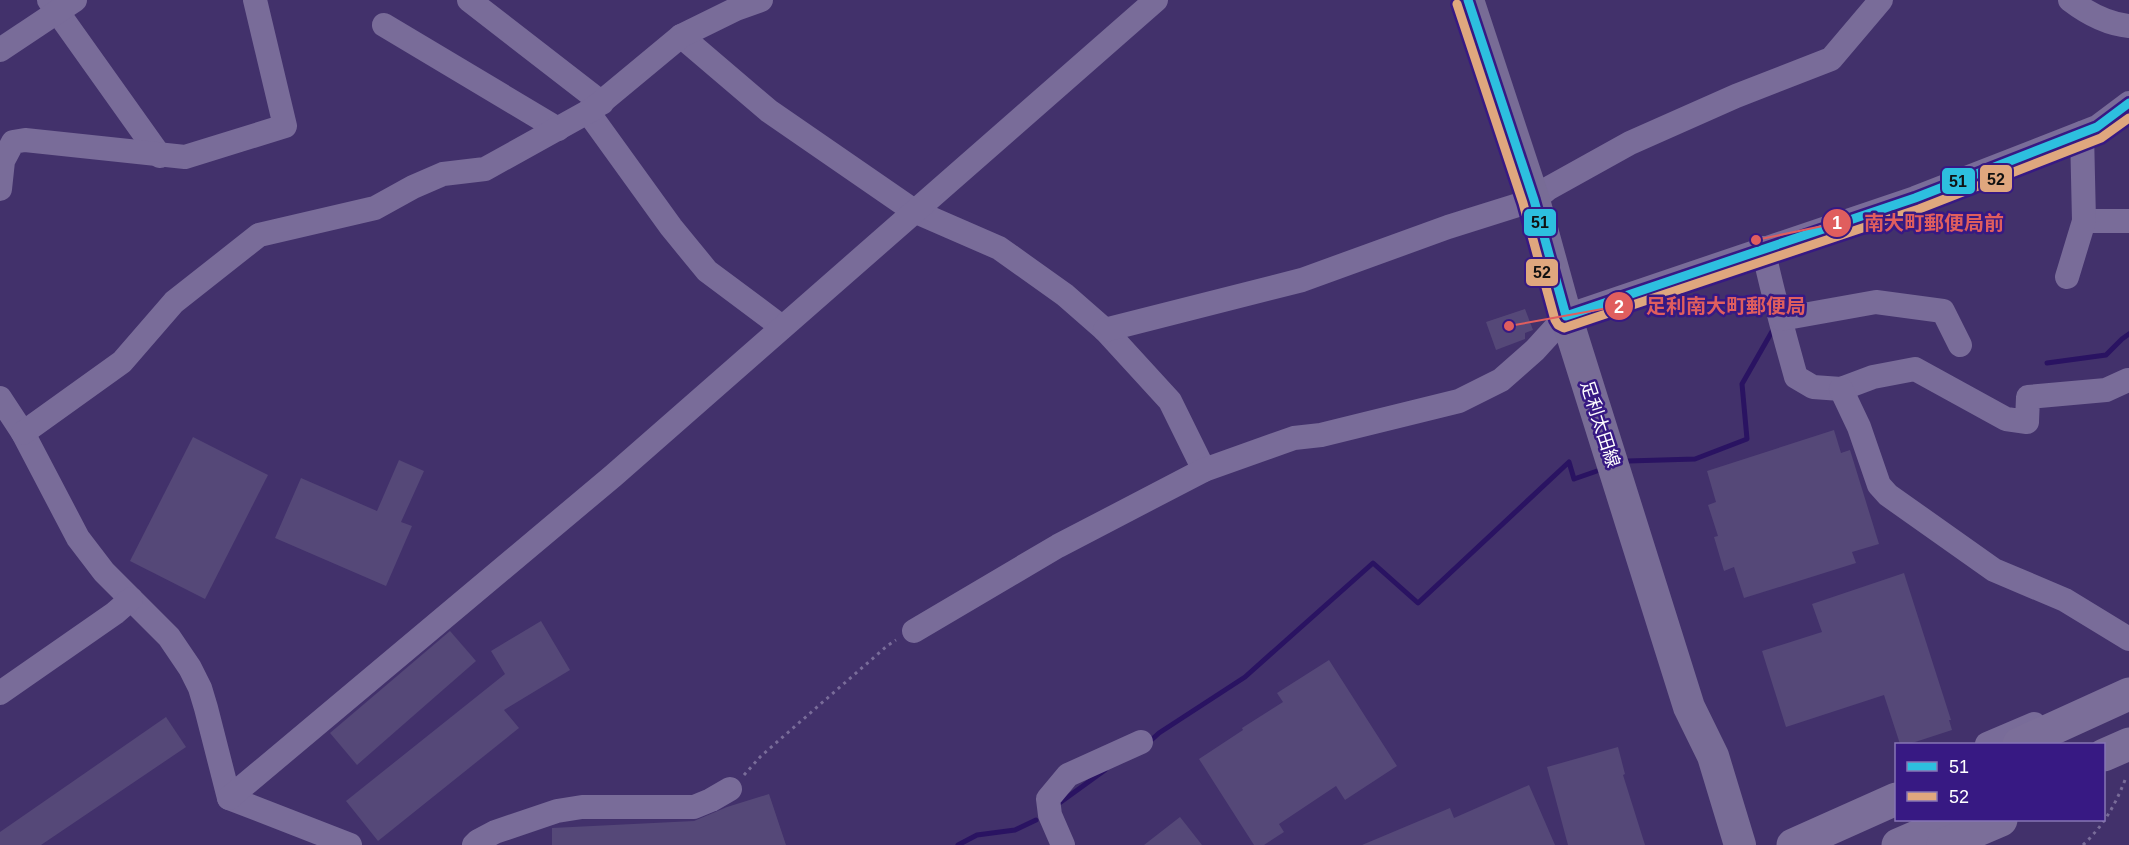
<svg xmlns="http://www.w3.org/2000/svg" width="2129" height="845" viewBox="0 0 2129 845" font-family="Helvetica,'Noto Sans JP',sans-serif">
<style>
.lines{fill:none;stroke-linecap:round;stroke-linejoin:round}
.stream{stroke:#2a1362;stroke-width:5}
.building{fill:#554878}
.path{stroke:#796c99;stroke-width:3;stroke-dasharray:3 4.5;stroke-linecap:butt}
.minor{stroke:#796c99;stroke-width:24}
.major{stroke:#786c96;stroke-width:32}
.highway{stroke:#7b6e99;stroke-width:33}
.bus-1-casing{stroke:#371983;stroke-width:14}
.bus-2-casing{stroke:#371983;stroke-width:14}
.bus-1{stroke:#2dbfdf;stroke-width:9}
.bus-2{stroke:#dfa77e;stroke-width:9}
.labels{text-anchor:middle;stroke-width:5;stroke-linejoin:round;paint-order:stroke}
.street-label{font-size:18px;fill:#fff;stroke:#371983}
.leader{fill:none;stroke:#e05e5e;stroke-width:2}
.callout-dot{fill:#e05e5e;stroke:#371983;stroke-width:2}
.mark-label{font-size:18px;text-anchor:middle;font-weight:bold;fill:#fff}
.callout-label{font-size:20px;text-anchor:middle;font-weight:bold;fill:#e05e5e;stroke:#371983;stroke-width:5;stroke-linejoin:round;paint-order:stroke}
.line-badge{stroke:#371983;stroke-width:2}
.pale-badge-label{font-size:16px;text-anchor:middle;font-weight:bold;fill:#111}
</style>
<rect width="100%" height="100%" fill="#42316b"/>
<g class="lines">
<!-- stream -->
<g class="stream">
<polyline points="2047,363 2106,355 2122,339 2129,334"/>
<polyline points="1628,461 1695,459 1747,439 1742,384 1774,328"/>
<polyline points="1148,743 1159,733 1245,677 1373,563 1418,603 1569,462 1574,479 1597,471"/>
<polyline points="1058,804 1105,770"/>
<polyline points="958,845 977,835 1015,830 1036,820"/>
</g>
</g>
<!-- building -->
<g class="building">
<polygon points="1525,309 1533,330 1525,333 1525,339 1496,350 1486,322"/>
<polygon points="1834,430 1841,453 1850,450 1879,544 1852,552 1856,563 1744,598 1734,567 1724,571 1714,537 1718,536 1708,505 1716,502 1707,471"/>
<polygon points="193,437 268,475 205,599 130,561"/>
<polygon points="399,460 424,471 401,522 412,526 386,586 275,538 301,478 377,511"/>
<polygon points="1904,573 1951,720 1949,720 1952,730 1909,744 1900,744 1884,695 1786,727 1762,651 1822,632 1812,604"/>
<polygon points="541,621 570,670 504,710 519,728 378,841 346,801 505,674 491,651"/>
<polygon points="450,631 476,661 357,765 330,733"/>
<polygon points="1329,660 1397,766 1345,800 1336,786 1279,824 1284,832 1264,845 1254,845 1199,759 1243,730 1242,728 1283,702 1277,693"/>
<polygon points="166,717 186,747 41,845 0,845 0,832"/>
<polygon points="1618,747 1625,774 1623,775 1645,845 1568,845 1547,767"/>
<polygon points="1529,785 1555,845 1362,845 1450,808 1454,818"/>
<polygon points="769,794 786,845 552,845 552,828 694,821 727,807"/>
<polygon points="1180,817 1202,845 1144,845"/>
</g>
<g class="lines">
<!-- path -->
<g class="path">
<polyline points="744,775 761,756 887,646 896,640"/>
<path d="M2083 845C2103 826 2115 806 2125 780"/>
</g>
<!-- minor -->
<g class="minor">
<polyline points="49,0 160,156"/>
<polyline points="469,0 602,103"/>
<path d="M2070 0C2087 13 2107 24 2129 26"/>
<polyline points="384,25 558,129"/>
<polyline points="681,36 769,111 914,211 999,248 1065,295 1105,330 1170,401 1204,470"/>
<polyline points="0,50 75,0"/>
<polyline points="588,112 671,227 707,271 782,327"/>
<polyline points="0,189 3,161 13,142 25,140 185,157 285,126 255,0"/>
<polyline points="2084,221 2129,221"/>
<path d="M1763 248C1772 292 1784 334 1796 377L1813 387 1841 389 1873 377 1915 369 2006 419 2027 422 2028 397 2106 390 2128 380"/>
<polyline points="2067,277 2084,221 2082,133"/>
<polyline points="1781,319 1876,302 1943,311 1960,345"/>
<polyline points="1105,330 1302,280 1448,227 1534,200 1549,188 1630,143 1736,96 1831,59 1881,0"/>
<polyline points="1841,389 1859,427 1879,485 1888,495 1994,570 2065,600 2129,639"/>
<polyline points="0,398 23,433 78,538 104,572 169,637 190,668 200,688 206,708 229,798 350,845"/>
<polyline points="23,433 122,362 174,302 259,235 375,208 413,187 443,174 485,169 593,109 681,36 736,9 761,0"/>
<polyline points="914,631 1058,546 1204,470 1294,438 1321,435 1459,401 1501,380 1535,350 1566,316 1915,198 2097,127 2129,103"/>
<polyline points="0,693 115,613 131,599"/>
<polyline points="1987,744 2034,724"/>
<polyline points="229,798 613,476 1156,0"/>
<polyline points="474,845 478,841 495,832 557,811 582,807 694,807 711,800 730,789"/>
<polyline points="1063,845 1050,815 1048,799 1068,775 1141,742"/>
</g>
<!-- major -->
<polyline class="major" points="1468,0 1534,200 1566,316 1689,707 1713,756 1740,845"/>
<!-- highway -->
<g class="highway">
<polyline points="2019,744 2129,694"/>
<polyline points="2104,755 2129,744"/>
<polyline points="1793,845 1896,799"/>
<polyline points="1898,845 1956,820"/>
<polyline points="1943,845 2001,820"/>
</g>
<!-- bus-1 casing -->
<g class="bus-1-casing">
<polyline id="bus-1" points="1468,0 1534,200 1566,316 1915,198 2097,127 2129,103"/>
</g>
<!-- bus-2 casing -->
<g class="bus-2-casing">
<polyline id="bus-2" points="1457,4 1523,203 1555,320 1558,325 1564,328 1919,209 2101,138 2129,118"/>
</g>
<!-- bus-1 -->
<use href="#bus-1" class="bus-1"/>
<!-- bus-2 -->
<use href="#bus-2" class="bus-2"/>
</g>
<g class="labels">
<!-- street labels -->
<g class="street-label">
<text transform="translate(1600 424) rotate(72)" y="6">足利太田線</text>
</g>
</g>
<!-- callouts -->
<path class="leader" d="M1756 240L1837 223M1509 326L1619 306"/>
<g class="callout-dot">
<circle cx="1756" cy="240" r="6"/>
<circle cx="1509" cy="326" r="6"/>
<circle cx="1837" cy="223" r="15"/>
<circle cx="1619" cy="306" r="15"/>
</g>
<g class="mark-label">
<text x="1837" y="229">1</text>
<text x="1619" y="313">2</text>
</g>
<g class="callout-label">
<text x="1934" y="230">南大町郵便局前</text>
<text x="1726" y="313">足利南大町郵便局</text>
</g>
<g class="line-badge">
<rect x="1979" y="164" width="34" height="29" rx="6" fill="#dfa77e"/>
<rect x="1941" y="167" width="35" height="28" rx="6" fill="#2dbfdf"/>
<rect x="1523" y="208" width="34" height="29" rx="6" fill="#2dbfdf"/>
<rect x="1525" y="258" width="34" height="29" rx="6" fill="#dfa77e"/>
</g>
<g class="pale-badge-label">
<text x="1996" y="185">52</text>
<text x="1958" y="187">51</text>
<text x="1540" y="228">51</text>
<text x="1542" y="278">52</text>
</g>
<!-- legend -->
<rect x="1895" y="743" width="210" height="78" fill="#371983" stroke="#8775b5" stroke-width="1.5"/>
<rect x="1907" y="762" width="30" height="9" fill="#2dbfdf" stroke="#8775b5" stroke-width="1.5"/>
<text x="1949" y="773" font-size="18" fill="#ffffff">51</text>
<rect x="1907" y="792" width="30" height="9" fill="#dfa77e" stroke="#8775b5" stroke-width="1.5"/>
<text x="1949" y="803" font-size="18" fill="#ffffff">52</text>
</svg>
